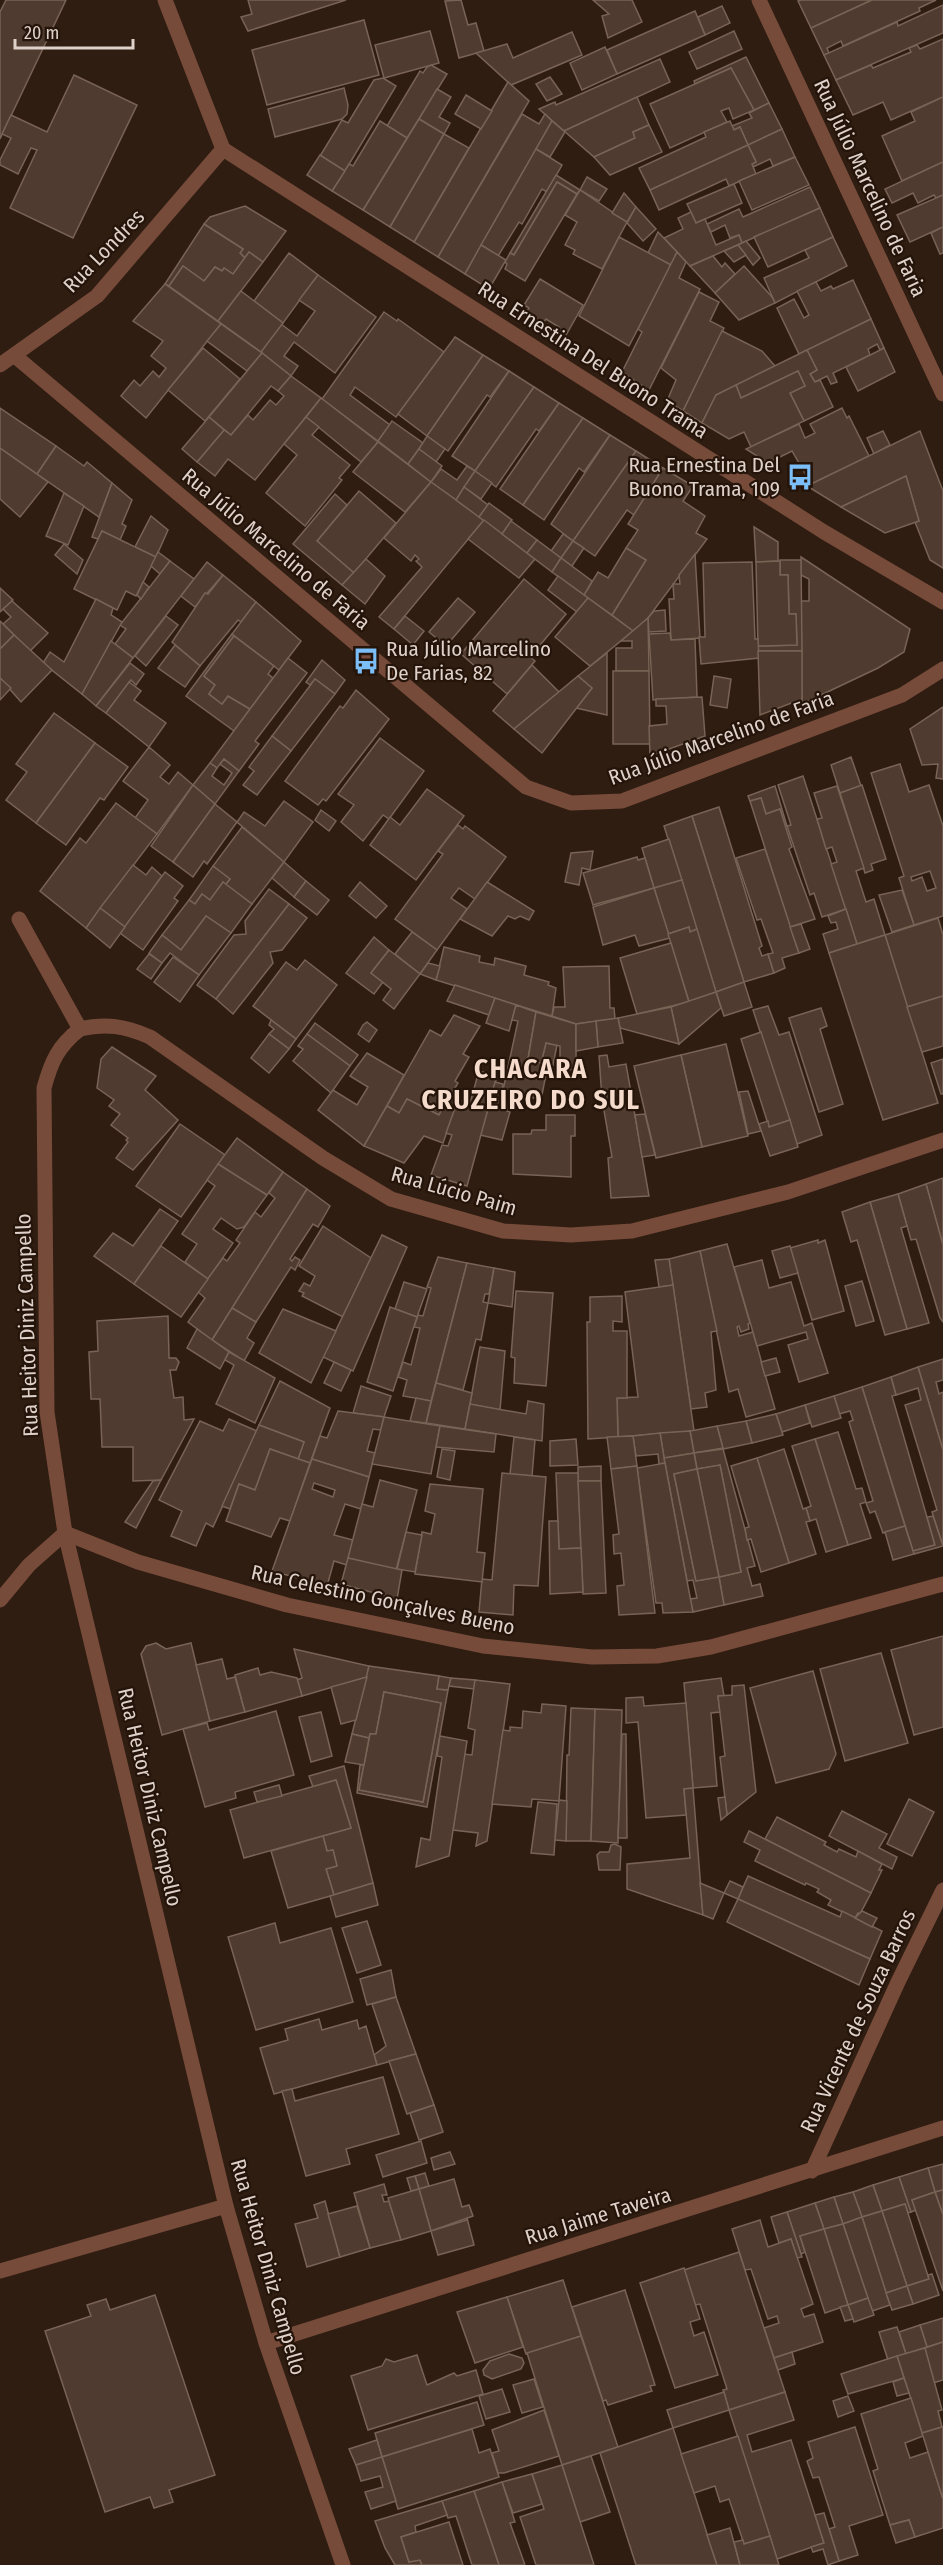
<svg xmlns="http://www.w3.org/2000/svg" width="943" height="2565" viewBox="0 0 943 2565" font-family="'Fira Sans Condensed',sans-serif">
<style>
.building{fill:#4f3b2f;stroke:#796356;stroke-width:1.5;fill-rule:evenodd}
.lines{fill:none;stroke-linecap:round;stroke-linejoin:round}
.service{stroke:#774b3a;stroke-width:15}
.minor{stroke:#774b3a;stroke-width:15}
.labels{text-anchor:middle;stroke-width:4.5;stroke-linejoin:round;paint-order:stroke}
.street-label{font-size:21px;fill:#ded1ca;stroke:#251409}
.poi-label{font-size:21px;fill:#ded1ca;stroke:#251409;text-anchor:end}
.district-label{font-size:27px;font-weight:bold;letter-spacing:1.5px;fill:#f4dbcc;stroke:#251409}
</style>
<rect width="100%" height="100%" fill="#2f1d12"/>
<!-- building -->
<g class="building">
<polygon points="6,0 66,0 0,139 0,12"/>
<polygon points="248,0 346,0 248,31 241,17 252,14"/>
<polygon points="461,0 468,25 476,23 484,51 459,58 445,1"/>
<polygon points="593,0 632,0 642,22 608,38 602,16 609,14"/>
<polygon points="801,0 872,0 811,28 798,1"/>
<polygon points="872,0 936,0 919,8 920,11 843,46 841,41 827,48 829,53 824,55 811,28"/>
<polygon points="943,5 943,33 836,80 824,55 897,22 898,26"/>
<polygon points="722,6 730,23 705,35 698,17"/>
<polygon points="695,11 705,35 617,74 607,50"/>
<polygon points="364,20 379,75 267,105 252,50"/>
<polygon points="430,31 439,63 384,78 375,45"/>
<polygon points="734,31 742,49 697,69 689,52"/>
<polygon points="572,32 582,55 511,85 476,53 507,44 513,58"/>
<polygon points="943,39 943,97 891,120 883,102 853,115 836,80 871,65 873,68 911,52 909,48 917,45 920,49"/>
<polygon points="605,47 617,74 582,90 570,63"/>
<polygon points="746,57 769,103 754,110 731,68 695,84 694,81"/>
<polygon points="660,59 670,82 564,131 539,109 555,102 556,105"/>
<polygon points="431,65 447,74 407,138 387,126 420,71 423,73 427,67"/>
<polygon points="731,68 754,110 733,119 729,108 721,111 727,122 670,148 650,104"/>
<polygon points="74,75 137,105 73,238 10,208 37,150 31,148 18,174 0,165 0,160 11,138 2,134 11,115 47,132"/>
<polygon points="550,77 562,94 547,101 536,84"/>
<polygon points="383,78 396,86 345,171 320,156 342,120 348,123 374,80"/>
<polygon points="508,82 529,101 438,257 414,242"/>
<polygon points="344,88 348,105 347,114 342,119 275,137 268,109"/>
<polygon points="437,89 451,97 439,117 450,123 444,134 419,119"/>
<polygon points="466,95 492,111 481,129 455,114"/>
<polygon points="637,97 649,125 633,132 635,138 594,157 564,131"/>
<polygon points="943,97 943,162 902,181 882,136 915,121 911,112"/>
<polygon points="769,103 782,129 748,145 740,127 734,130 732,126 752,118 749,113"/>
<polygon points="522,114 539,124 545,114 552,121 465,274 438,257"/>
<polygon points="419,119 444,134 390,227 363,210"/>
<polygon points="380,121 407,138 363,210 332,191 349,164 353,166"/>
<polygon points="552,121 565,132 550,157 536,149"/>
<polygon points="730,121 734,130 740,127 748,145 650,190 639,168 706,137 704,132"/>
<polygon points="649,125 662,152 610,175 594,157 635,138 633,132"/>
<polygon points="782,129 795,157 773,166 770,159 753,167 752,164 756,162 748,145"/>
<polygon points="444,134 469,148 414,242 390,227"/>
<polygon points="748,145 756,162 752,164 756,174 729,186 726,179 659,210 650,190"/>
<polygon points="536,149 562,165 547,192 542,189 522,224 519,222 498,256 481,245"/>
<polygon points="320,155 345,171 332,191 307,175"/>
<polygon points="795,157 809,185 752,210 739,181"/>
<polygon points="943,162 943,195 936,198 934,195 918,203 913,193 892,203 885,189"/>
<polygon points="556,175 580,190 577,194 557,182 514,255 510,253"/>
<polygon points="587,177 607,189 599,201 580,190"/>
<polygon points="557,182 577,194 525,281 505,269 507,264 505,262 510,253 514,255"/>
<polygon points="734,184 742,203 696,223 687,204"/>
<polygon points="810,187 820,208 742,243 739,235 730,238 725,225 711,232 707,224 739,209 743,217"/>
<polygon points="580,190 627,222 602,269 573,254 575,250 565,245 577,222 565,215"/>
<polygon points="624,193 636,207 627,222 612,213"/>
<polygon points="943,195 943,227 910,242 897,215"/>
<polygon points="245,206 286,231 263,262 249,252 245,258 240,253 243,249 204,224 210,217"/>
<polygon points="636,207 656,229 643,241 627,223"/>
<polygon points="820,208 833,237 768,267 754,237"/>
<polygon points="691,212 696,223 705,219 716,245 739,235 742,243 690,266 664,238 683,229 678,218"/>
<polygon points="204,224 243,249 240,253 245,258 233,274 224,268 222,271 215,267 204,281 183,266 169,286 165,284"/>
<polygon points="943,227 943,253 940,254 931,233"/>
<polygon points="658,232 677,252 671,265 648,253"/>
<polygon points="619,237 671,265 629,346 579,316"/>
<polygon points="833,237 847,266 775,303 764,278 809,258 805,250"/>
<polygon points="746,241 760,258 753,265 738,245"/>
<polygon points="481,245 506,260 489,289 465,274"/>
<polygon points="738,245 746,255 734,262 724,251"/>
<polygon points="249,252 263,262 218,321 169,286 183,266 204,281 215,267 222,271 224,268 233,274"/>
<polygon points="677,252 686,262 679,278 700,289 649,390 622,372 642,332 638,329"/>
<polygon points="289,253 318,275 283,323 254,301"/>
<polygon points="713,256 722,267 725,263 735,274 715,293 690,266"/>
<polygon points="744,266 772,297 775,303 739,320 715,293"/>
<polygon points="318,275 376,317 335,373 294,342 284,356 298,366 291,376 261,352 281,324 297,336 315,311 299,300"/>
<polygon points="540,279 583,305 565,337 557,331 559,327 546,319 543,323 526,313 529,308 524,305"/>
<polygon points="853,280 871,319 799,354 777,308 794,299 804,318 809,315 797,291 816,282 821,291 831,286 833,289"/>
<polygon points="165,284 221,324 146,418 121,396 134,380 140,386 153,371 159,377 166,368 151,356 163,341 133,321"/>
<polygon points="241,291 283,323 261,352 218,321"/>
<polygon points="699,292 719,302 710,321 724,328 683,411 667,401 676,380 661,368"/>
<polygon points="384,312 397,321 398,319 444,352 396,417 355,387 350,395 390,425 378,441 322,399"/>
<polygon points="871,319 884,348 880,350 877,344 868,349 870,355 833,373 837,382 831,384 827,376 815,382 810,374 817,370 807,350"/>
<polygon points="221,324 262,353 247,371 207,341"/>
<polygon points="722,331 762,351 775,366 716,395 702,423 683,411"/>
<polygon points="455,337 483,355 427,436 398,414"/>
<polygon points="203,348 240,379 205,421 168,390"/>
<polygon points="884,348 895,372 858,391 846,367"/>
<polygon points="807,350 817,370 810,374 815,382 820,380 833,407 804,421 790,393 805,386 798,371 741,398 736,385"/>
<polygon points="262,353 291,376 278,391 271,386 231,435 209,417"/>
<polygon points="483,355 509,371 490,397 487,395 448,451 427,436"/>
<polygon points="509,371 534,387 475,471 452,456"/>
<polygon points="798,371 805,386 790,393 804,421 751,447 744,432 729,439 702,423 716,395 736,385 741,398"/>
<polygon points="291,376 321,398 255,480 228,459 215,476 197,462 224,430 231,435 248,415 253,420 270,400 276,405 284,396 278,391"/>
<polygon points="534,387 559,403 539,431 536,429 496,487 475,471"/>
<polygon points="321,398 378,442 361,462 306,417"/>
<polygon points="559,403 583,418 523,505 500,489"/>
<polygon points="0,408 56,446 37,474 0,448"/>
<polygon points="842,408 847,418 849,416 869,456 811,484 792,451 768,463 746,449 799,424 805,438 815,433 810,424"/>
<polygon points="209,417 224,430 197,462 182,449"/>
<polygon points="306,417 319,427 312,435 350,465 339,478 342,480 305,526 266,493 297,455 284,444"/>
<polygon points="583,418 610,435 584,472 579,468 544,520 523,505"/>
<polygon points="392,421 423,443 408,464 378,441"/>
<polygon points="883,431 890,445 874,454 867,438"/>
<polygon points="920,431 943,491 943,568 930,560 915,522 919,521 906,476 841,507 807,486"/>
<polygon points="610,435 636,451 573,541 551,524"/>
<polygon points="427,436 445,449 436,462 419,449"/>
<polygon points="378,442 431,482 405,512 353,472"/>
<polygon points="56,446 84,466 87,462 112,483 99,517 37,474"/>
<polygon points="0,448 48,482 20,517 0,499"/>
<polygon points="419,449 442,466 431,482 408,464"/>
<polygon points="636,451 663,468 634,515 627,510 595,556 573,541"/>
<polygon points="467,466 475,471 456,500 431,482 441,469 457,480"/>
<polygon points="663,468 693,486 683,501 705,516 696,533 707,539 648,618 633,631 612,615 646,560 626,548 638,530 628,524"/>
<polygon points="475,471 492,483 481,499 464,487"/>
<polygon points="906,476 919,521 885,533 841,507"/>
<polygon points="431,482 484,520 394,629 379,617 422,567 416,561 419,559 415,555 411,561 384,538"/>
<polygon points="112,483 132,500 122,524 126,526 120,540 102,531 98,539 92,537"/>
<polygon points="464,487 488,505 479,517 456,500"/>
<polygon points="359,491 396,523 354,573 317,541"/>
<polygon points="64,493 84,506 68,545 46,536"/>
<polygon points="335,494 347,505 317,541 354,573 342,585 293,544"/>
<polygon points="489,503 512,520 502,534 479,517"/>
<polygon points="151,516 168,530 156,557 135,547"/>
<polygon points="484,520 535,559 519,578 468,539"/>
<polygon points="511,521 537,540 527,553 502,534"/>
<polygon points="754,527 778,542 778,561 756,562"/>
<polygon points="102,531 156,557 136,596 126,591 117,610 74,589"/>
<polygon points="563,534 573,541 561,558 551,551"/>
<polygon points="537,540 561,558 552,572 527,553"/>
<polygon points="573,541 584,548 572,566 561,558"/>
<polygon points="64,544 83,560 77,574 55,555"/>
<polygon points="626,548 646,560 612,615 584,595 598,572 608,578"/>
<polygon points="158,552 170,561 160,574 151,566"/>
<polygon points="695,554 700,638 671,640 669,599 674,599 673,584 680,584 679,575"/>
<polygon points="801,557 910,629 904,652 878,668 802,704 801,601 809,601 809,579 801,575"/>
<polygon points="561,558 592,581 584,595 552,572"/>
<polygon points="366,559 385,576 365,604 342,585"/>
<polygon points="780,560 801,560 802,651 758,651 758,646 797,645 796,614 789,614 788,575 780,575"/>
<polygon points="170,561 194,579 133,658 115,644 126,629 120,625"/>
<polygon points="780,561 780,575 788,575 789,614 796,614 797,645 758,646 756,562"/>
<polygon points="207,562 223,575 195,607 181,596"/>
<polygon points="752,562 755,639 758,639 759,658 701,664 699,637 705,637 703,563"/>
<polygon points="223,575 256,602 241,622 238,620 200,666 172,642 205,593 208,594"/>
<polygon points="558,576 588,598 577,612 548,590"/>
<polygon points="524,579 566,614 530,657 535,661 507,694 461,654"/>
<polygon points="143,582 149,587 141,599 137,595"/>
<polygon points="0,588 13,600 0,612"/>
<polygon points="458,598 475,612 446,646 429,632"/>
<polygon points="588,598 633,631 590,666 555,637"/>
<polygon points="96,599 113,608 111,615 122,622 82,694 43,663 50,652 64,662"/>
<polygon points="12,601 48,633 30,651 3,624 11,617 3,609"/>
<polygon points="256,602 301,641 279,670 232,634"/>
<polygon points="665,610 666,631 649,632 648,618 654,611"/>
<polygon points="166,616 178,625 146,666 135,656"/>
<polygon points="405,616 424,631 413,645 394,629"/>
<polygon points="648,618 649,671 616,671 616,648 632,648 632,641 621,641"/>
<polygon points="0,621 14,635 0,649"/>
<polygon points="670,633 671,640 695,639 697,697 653,700 649,634"/>
<polygon points="232,634 234,636 204,676 215,685 209,694 222,704 228,696 250,709 234,731 186,696"/>
<polygon points="14,635 52,670 21,702 0,678 0,649"/>
<polygon points="234,636 274,666 268,674 273,678 250,709 228,696 222,704 209,694 215,685 204,676"/>
<polygon points="111,641 133,658 96,706 82,694"/>
<polygon points="175,645 200,666 185,687 158,668"/>
<polygon points="758,651 802,651 802,699 760,715"/>
<polygon points="607,653 607,715 576,708 592,688 578,676"/>
<polygon points="288,658 307,673 255,741 259,744 239,771 224,759 217,768 210,763"/>
<polygon points="322,660 345,680 335,694 315,679 310,685 306,682"/>
<polygon points="130,663 144,674 136,685 131,680 106,713 96,706"/>
<polygon points="532,665 559,692 514,729 493,711"/>
<polygon points="613,671 649,671 650,744 613,744"/>
<polygon points="578,676 592,688 542,753 514,729"/>
<polygon points="714,676 731,679 727,708 710,705"/>
<polygon points="0,678 11,688 0,700"/>
<polygon points="315,679 335,694 291,751 272,736"/>
<polygon points="129,682 141,691 134,700 166,723 149,747 106,713"/>
<polygon points="356,690 389,719 326,801 323,799 318,805 285,781 340,706 343,708"/>
<polygon points="702,697 705,736 650,756 649,726 667,724 666,706 656,706 656,699"/>
<polygon points="943,707 943,779 936,778 938,764 922,765 910,729"/>
<polygon points="54,713 95,743 36,823 6,800 27,772 16,764"/>
<polygon points="272,736 291,751 257,795 243,785 254,771 249,767"/>
<polygon points="380,738 424,771 389,819 383,815 363,841 341,822 354,805 338,794"/>
<polygon points="95,743 128,767 104,800 100,798 66,845 36,823"/>
<polygon points="149,747 170,765 160,777 169,784 178,772 193,785 157,834 135,818 148,800 123,781"/>
<polygon points="851,757 861,786 840,793 831,765"/>
<polygon points="224,759 239,771 215,804 193,785 210,763 217,768 212,776 224,785 232,773 220,764"/>
<path d="M900 764 909 792 929 785 943 826V916L914 925 899 878 904 876 871 773ZM930 871 936 888 927 891 922 877 912 881 911 877Z"/>
<polygon points="803,776 846,909 822,917 814,893 810,895 787,826 791,825 778,785"/>
<polygon points="193,785 215,804 173,862 151,846"/>
<polygon points="862,785 886,859 871,864 873,870 865,873 840,793"/>
<polygon points="775,786 787,826 785,826 780,809 766,814 761,798 750,801 748,796"/>
<polygon points="837,786 864,868 856,871 866,902 874,899 885,935 857,944 831,864 837,862 832,847 826,849 817,819 822,818 814,793"/>
<polygon points="427,789 464,816 416,880 370,845 390,817 400,825"/>
<polygon points="761,798 766,814 780,809 792,847 789,849 815,919 790,927 750,801"/>
<polygon points="284,801 313,822 284,862 237,822 244,812 265,826"/>
<polygon points="116,803 157,834 86,928 40,891 80,838 86,843"/>
<polygon points="215,804 237,822 207,864 204,861 193,877 173,862"/>
<polygon points="719,807 762,946 759,948 762,956 768,954 774,973 744,982 692,816"/>
<polygon points="321,810 336,821 329,831 315,820"/>
<polygon points="692,816 744,982 716,992 664,826"/>
<polygon points="458,825 463,829 465,826 506,857 475,899 459,888 451,898 467,909 437,950 395,919 443,854 438,851"/>
<polygon points="242,827 284,862 252,904 225,885 230,879 213,866"/>
<polygon points="669,839 682,880 654,888 642,848"/>
<polygon points="765,849 799,953 782,958 785,968 774,973 768,954 773,953 761,919 757,920 736,858"/>
<polygon points="593,851 590,870 582,868 579,885 565,882 571,853"/>
<polygon points="637,857 638,860 645,858 654,888 593,905 583,873"/>
<polygon points="284,862 306,881 294,897 272,878"/>
<polygon points="133,865 146,875 152,867 162,876 125,927 100,908"/>
<polygon points="213,866 230,879 225,885 223,882 210,900 202,894 195,904 189,900"/>
<polygon points="165,872 183,886 174,898 178,901 143,950 120,933"/>
<polygon points="682,880 697,929 690,932 689,927 668,934 654,888"/>
<polygon points="306,881 329,900 317,915 294,897"/>
<polygon points="223,882 252,904 231,933 206,916 181,950 162,935 189,900 195,904 202,894 210,900"/>
<polygon points="360,882 387,906 376,918 349,896"/>
<polygon points="487,882 534,911 529,920 520,916 515,919 508,916 492,936 460,919"/>
<polygon points="654,888 670,938 639,946 635,935 603,945 593,907"/>
<polygon points="269,889 289,904 216,999 197,985 234,935 246,934 245,921"/>
<polygon points="902,890 914,925 892,932 879,895"/>
<polygon points="289,904 307,918 282,950 270,952 273,963 233,1014 216,999"/>
<polygon points="100,908 125,927 110,948 86,928"/>
<polygon points="846,909 857,944 829,953 823,934 838,929 836,922 831,923 828,916"/>
<polygon points="206,916 231,933 199,975 170,953 162,963 149,953 162,935 181,950"/>
<polygon points="938,918 943,935 943,996 907,1007 885,935"/>
<polygon points="801,924 810,949 799,953 790,927"/>
<polygon points="689,927 690,932 697,929 716,992 689,1002 668,934"/>
<polygon points="412,932 437,950 420,974 395,954"/>
<polygon points="885,935 938,1103 883,1120 829,953"/>
<polygon points="374,937 389,950 371,973 383,982 374,994 346,973"/>
<polygon points="671,943 689,1002 637,1014 620,958"/>
<polygon points="444,947 480,956 479,962 494,965 495,958 526,966 524,975 549,982 548,985 556,988 552,1016 436,980"/>
<polygon points="389,950 420,974 394,1009 383,1000 391,989 371,973"/>
<polygon points="149,954 162,963 151,979 137,969"/>
<polygon points="173,957 199,975 180,1002 154,982"/>
<polygon points="305,960 337,985 296,1039 253,1006 286,962 297,970"/>
<polygon points="428,963 440,966 436,980 420,974"/>
<polygon points="609,966 610,1008 614,1008 615,1019 576,1024 552,1016 554,1007 565,1007 563,967"/>
<polygon points="744,982 752,1007 724,1016 716,992"/>
<polygon points="455,985 495,998 489,1015 447,1001"/>
<polygon points="716,992 721,1008 679,1044 671,1007"/>
<polygon points="943,996 943,1046 922,1052 907,1007"/>
<polygon points="495,998 516,1005 509,1031 486,1023"/>
<polygon points="516,1005 536,1012 528,1059 541,1063 546,1043 557,1045 553,1065 548,1064 541,1100 503,1090 518,1021 512,1020"/>
<polygon points="768,1006 779,1035 789,1032 822,1135 797,1144 753,1010"/>
<polygon points="671,1007 679,1044 620,1028 618,1018"/>
<polygon points="821,1008 827,1026 820,1029 843,1104 819,1112 789,1018"/>
<polygon points="536,1012 576,1024 576,1070 560,1069 560,1046 546,1043 541,1063 528,1059"/>
<polygon points="454,1015 480,1026 463,1054 469,1057 455,1081 458,1083 439,1115 407,1099 399,1113 387,1106 430,1030 441,1036"/>
<polygon points="618,1018 623,1043 598,1047 596,1021"/>
<polygon points="271,1020 296,1039 289,1049 269,1034 274,1029 269,1025"/>
<polygon points="596,1021 598,1047 576,1051 576,1024"/>
<polygon points="367,1022 377,1030 369,1042 358,1034 363,1025"/>
<polygon points="315,1023 358,1055 350,1066 307,1034"/>
<polygon points="761,1032 790,1120 769,1127 741,1039"/>
<polygon points="269,1034 289,1049 269,1073 251,1058"/>
<polygon points="307,1034 350,1066 331,1093 293,1061 303,1049 298,1046"/>
<polygon points="726,1044 748,1136 702,1147 681,1055"/>
<polygon points="112,1047 156,1076 145,1090 178,1120 133,1170 116,1158 128,1142 126,1140 128,1138 111,1125 120,1114 109,1106 114,1100 97,1088 101,1059"/>
<polygon points="367,1053 404,1075 364,1146 318,1110 333,1090 357,1105 368,1087 350,1076"/>
<polygon points="607,1055 609,1067 626,1064 649,1196 611,1198 608,1158 612,1157 602,1099 599,1056"/>
<polygon points="681,1055 702,1147 656,1158 634,1066"/>
<polygon points="943,1059 943,1094 941,1094 931,1063"/>
<polygon points="479,1071 497,1076 488,1109 470,1103"/>
<polygon points="495,1082 503,1084 501,1095 492,1093"/>
<polygon points="452,1091 460,1095 443,1143 424,1136 404,1163 364,1146 387,1106 399,1113 407,1099 439,1115"/>
<polygon points="748,1091 761,1131 748,1134 739,1092"/>
<polygon points="491,1099 509,1103 507,1111 510,1112 502,1140 480,1135"/>
<polygon points="458,1100 488,1109 467,1186 431,1175 442,1145 448,1146 452,1135 446,1133"/>
<polygon points="645,1114 655,1155 642,1157 635,1115"/>
<polygon points="546,1115 575,1115 575,1136 571,1136 571,1177 513,1174 513,1134 531,1134 532,1130 546,1130"/>
<polygon points="768,1121 769,1127 790,1120 798,1147 770,1156 759,1124"/>
<polygon points="180,1124 225,1155 181,1217 136,1186"/>
<polygon points="237,1138 283,1172 267,1195 218,1164"/>
<polygon points="218,1164 267,1195 244,1227 237,1229 221,1218 213,1229 233,1243 208,1279 185,1262 197,1244 182,1234 215,1186 207,1180"/>
<polygon points="283,1172 307,1189 212,1340 188,1322 205,1298 198,1292 223,1258 227,1261 240,1243 236,1240 255,1212 261,1217 275,1198 269,1193"/>
<polygon points="943,1178 943,1245 926,1184"/>
<polygon points="926,1184 943,1245 943,1322 940,1318 916,1239 911,1240 898,1194"/>
<polygon points="307,1189 330,1206 318,1227 313,1224 290,1259 292,1261 295,1257 300,1260 295,1270 291,1267 256,1322 232,1308"/>
<polygon points="898,1194 907,1226 901,1228 929,1323 907,1329 870,1202"/>
<polygon points="870,1202 907,1329 885,1335 857,1240 851,1242 842,1212"/>
<polygon points="160,1209 178,1221 134,1284 94,1256 113,1233 133,1246"/>
<polygon points="323,1226 371,1258 343,1317 302,1296 304,1293 299,1291 304,1283 310,1286 315,1276 299,1266"/>
<polygon points="382,1235 407,1247 353,1371 323,1357"/>
<polygon points="818,1240 818,1243 825,1240 844,1311 812,1320 790,1248"/>
<polygon points="727,1244 750,1323 748,1324 749,1329 741,1332 739,1326 737,1327 739,1336 753,1332 775,1409 746,1417 738,1389 729,1392 700,1251"/>
<polygon points="161,1246 208,1279 181,1317 134,1284"/>
<polygon points="790,1246 798,1273 780,1278 772,1251"/>
<polygon points="700,1251 717,1331 711,1332 716,1390 705,1393 707,1407 691,1409 669,1259"/>
<polygon points="438,1257 467,1263 431,1401 403,1396 407,1380 398,1377 403,1362 411,1365 420,1328 414,1327 418,1315 423,1316 431,1288 427,1287"/>
<polygon points="669,1259 673,1285 659,1287 655,1260"/>
<polygon points="762,1260 769,1288 791,1282 804,1326 812,1323 828,1373 799,1382 788,1345 808,1339 806,1332 757,1346 734,1267"/>
<polygon points="467,1263 494,1268 489,1294 485,1294 483,1302 488,1303 481,1340 476,1339 463,1390 436,1383"/>
<polygon points="494,1268 515,1272 512,1307 488,1303"/>
<polygon points="862,1281 874,1321 856,1326 845,1286"/>
<polygon points="404,1282 427,1289 417,1317 395,1309"/>
<polygon points="673,1285 694,1431 618,1437 617,1398 638,1397 625,1292"/>
<polygon points="516,1291 553,1293 546,1386 514,1383 515,1358 511,1357"/>
<polygon points="622,1296 622,1322 613,1321 613,1331 627,1331 627,1398 617,1398 618,1437 588,1439 587,1322 590,1322 590,1297"/>
<polygon points="390,1307 417,1317 393,1391 367,1382"/>
<polygon points="232,1308 256,1322 247,1338 254,1343 244,1361 212,1340"/>
<polygon points="283,1309 336,1331 311,1383 259,1353"/>
<polygon points="168,1316 169,1358 176,1358 179,1362 176,1370 170,1370 174,1398 183,1397 184,1420 194,1419 161,1480 133,1481 133,1447 102,1447 100,1399 91,1399 89,1352 98,1351 97,1321"/>
<polygon points="197,1329 229,1352 220,1369 187,1348"/>
<polygon points="480,1347 505,1351 500,1410 470,1404"/>
<polygon points="229,1352 275,1378 255,1423 216,1404 234,1365 225,1360"/>
<polygon points="776,1358 780,1372 765,1376 761,1362"/>
<polygon points="943,1359 943,1380 936,1382 939,1394 943,1392 943,1450 918,1367"/>
<polygon points="334,1362 351,1370 341,1391 324,1383"/>
<polygon points="918,1367 943,1450 943,1546 932,1512 937,1510 905,1405 921,1400 918,1388 896,1395 891,1377"/>
<polygon points="891,1377 896,1395 892,1396 935,1545 913,1551 862,1387"/>
<polygon points="280,1381 330,1408 310,1463 298,1459 304,1442 259,1425"/>
<polygon points="436,1383 472,1393 465,1429 426,1423"/>
<polygon points="361,1386 391,1396 384,1417 353,1413"/>
<polygon points="862,1387 905,1526 883,1533 875,1511 870,1513 866,1503 873,1501 849,1422 853,1420 850,1411 839,1414 834,1396"/>
<polygon points="834,1396 841,1418 812,1427 805,1405"/>
<polygon points="416,1398 431,1401 426,1423 410,1421"/>
<polygon points="528,1401 544,1404 542,1441 465,1429 470,1404 526,1414"/>
<polygon points="805,1405 810,1423 782,1432 776,1414"/>
<polygon points="338,1411 384,1417 381,1430 373,1429 367,1451 375,1453 369,1477 312,1459 320,1436 327,1438"/>
<polygon points="776,1414 783,1435 752,1443 746,1421"/>
<polygon points="384,1417 440,1426 431,1474 372,1464"/>
<polygon points="229,1419 257,1431 213,1527 206,1523 196,1546 171,1536 182,1511 159,1500 200,1421 223,1431"/>
<polygon points="746,1421 752,1443 723,1449 717,1426"/>
<polygon points="259,1425 304,1442 298,1459 270,1449 255,1490 239,1484 230,1509 222,1506"/>
<polygon points="440,1426 496,1434 494,1452 436,1447"/>
<polygon points="717,1426 723,1448 694,1453 690,1431"/>
<polygon points="690,1431 694,1453 664,1458 660,1433"/>
<polygon points="838,1432 856,1489 862,1488 866,1502 860,1504 871,1538 848,1545 815,1439"/>
<polygon points="660,1433 665,1463 659,1464 658,1454 636,1456 633,1436"/>
<polygon points="633,1436 637,1466 611,1469 607,1437"/>
<polygon points="514,1437 535,1440 532,1476 510,1474"/>
<polygon points="576,1439 578,1465 550,1466 550,1441"/>
<polygon points="815,1439 848,1545 826,1552 816,1519 810,1521 806,1508 811,1506 792,1446"/>
<polygon points="270,1449 310,1463 290,1521 280,1518 271,1537 226,1521 239,1484 255,1490"/>
<polygon points="442,1449 455,1451 450,1480 437,1477"/>
<polygon points="723,1449 755,1566 747,1568 752,1586 760,1584 763,1596 724,1605 719,1577 741,1572 720,1465 697,1469 694,1453"/>
<polygon points="784,1449 803,1509 806,1508 810,1521 806,1522 816,1554 789,1563 757,1458"/>
<polygon points="694,1453 697,1469 674,1474 696,1581 719,1577 724,1605 693,1612 690,1599 697,1598 693,1580 687,1581 664,1458"/>
<polygon points="757,1458 789,1563 761,1572 751,1539 747,1540 745,1528 749,1527 731,1466"/>
<path d="M312 1459 369 1477 361 1509 345 1504 334 1535 353 1540 347 1565 334 1561 327 1586 272 1571ZM314 1483 335 1490 333 1497 312 1489Z"/>
<polygon points="665,1463 687,1581 693,1612 663,1613 662,1603 656,1603 637,1468"/>
<polygon points="720,1465 741,1572 719,1577 697,1469"/>
<polygon points="601,1466 601,1481 578,1481 578,1467"/>
<polygon points="637,1466 655,1613 619,1615 617,1586 624,1585 621,1553 614,1554 613,1535 619,1534 611,1469"/>
<polygon points="697,1469 719,1577 696,1581 674,1474"/>
<polygon points="502,1473 546,1477 538,1586 514,1585 513,1615 479,1612 482,1579 492,1580"/>
<polygon points="556,1473 578,1473 581,1548 559,1549"/>
<polygon points="161,1480 136,1528 125,1522 153,1481"/>
<polygon points="380,1480 417,1490 396,1570 348,1558 362,1504 373,1507"/>
<polygon points="578,1481 601,1481 606,1593 583,1594"/>
<polygon points="430,1484 483,1489 477,1552 485,1553 482,1582 415,1574 422,1532 431,1534 435,1514 425,1511"/>
<polygon points="933,1516 943,1546 914,1554 913,1551 935,1545 927,1517"/>
<polygon points="549,1521 558,1521 559,1549 581,1548 583,1592 550,1594"/>
<polygon points="905,1526 914,1554 893,1560 885,1532"/>
<polygon points="406,1532 422,1535 415,1572 397,1569"/>
<polygon points="348,1558 402,1570 397,1599 341,1584"/>
<polygon points="943,1636 943,1727 914,1735 891,1650"/>
<polygon points="156,1643 166,1649 191,1643 210,1721 162,1735 141,1654 146,1646"/>
<polygon points="294,1649 369,1666 367,1677 302,1696 297,1680 302,1678"/>
<polygon points="881,1653 908,1743 845,1761 820,1669"/>
<polygon points="222,1659 227,1679 235,1677 245,1712 210,1721 196,1665"/>
<polygon points="369,1666 439,1676 437,1689 448,1690 427,1807 357,1793 360,1765 364,1765 359,1790 423,1802 441,1703 384,1692 376,1734 370,1734 369,1738 352,1734"/>
<polygon points="258,1668 260,1675 271,1672 297,1678 302,1696 245,1712 235,1675"/>
<polygon points="813,1671 836,1754 829,1769 776,1783 750,1688"/>
<polygon points="439,1676 451,1678 448,1690 437,1689"/>
<polygon points="367,1677 356,1720 341,1724 331,1687"/>
<polygon points="451,1678 475,1680 474,1689 449,1686"/>
<polygon points="721,1678 724,1696 718,1696 720,1712 711,1713 717,1786 693,1788 684,1683"/>
<polygon points="475,1680 510,1684 487,1841 476,1846 478,1833 453,1830 464,1754 472,1755 475,1730 468,1728"/>
<polygon points="744,1685 756,1792 727,1815 720,1757 725,1756 718,1696 732,1695 732,1686"/>
<polygon points="384,1692 441,1703 423,1802 359,1790 370,1734 376,1734"/>
<polygon points="643,1697 644,1706 686,1703 693,1788 684,1789 686,1815 646,1818 638,1722 626,1723 626,1698"/>
<polygon points="542,1704 566,1706 559,1801 532,1799 531,1807 492,1804 503,1730 510,1731 510,1727 522,1728 523,1711 541,1713"/>
<polygon points="571,1708 595,1709 591,1841 566,1841 567,1755 569,1755"/>
<polygon points="595,1709 622,1710 618,1843 591,1841"/>
<polygon points="276,1711 294,1775 235,1792 236,1798 205,1807 183,1729 207,1723 209,1730"/>
<polygon points="321,1712 332,1756 311,1762 299,1717"/>
<polygon points="352,1734 369,1738 364,1765 345,1762"/>
<polygon points="622,1734 626,1734 627,1838 618,1838"/>
<polygon points="440,1736 467,1741 449,1856 416,1867 421,1838 430,1840 442,1757 437,1756"/>
<polygon points="344,1766 373,1883 334,1895 326,1869 337,1866 333,1850 327,1851 323,1836 351,1828 336,1780 313,1787 309,1776"/>
<polygon points="336,1780 351,1828 244,1858 230,1810"/>
<polygon points="279,1785 282,1796 257,1802 254,1792"/>
<polygon points="693,1788 697,1839 703,1915 627,1889 627,1864 690,1858 684,1789"/>
<polygon points="725,1797 727,1815 721,1820 718,1798"/>
<polygon points="909,1799 934,1812 912,1856 887,1844"/>
<polygon points="559,1800 567,1801 566,1841 555,1840"/>
<polygon points="538,1802 557,1804 554,1855 531,1853"/>
<polygon points="842,1811 887,1834 879,1848 897,1857 892,1869 829,1836"/>
<polygon points="777,1817 826,1842 824,1845 837,1852 839,1849 856,1857 858,1851 882,1864 879,1870 882,1870 871,1893 765,1839"/>
<polygon points="749,1831 871,1893 860,1914 858,1913 855,1918 828,1905 831,1900 817,1892 819,1889 806,1883 805,1885 755,1861 760,1850 744,1842"/>
<polygon points="323,1836 327,1851 333,1850 337,1866 326,1869 334,1895 288,1908 271,1851"/>
<polygon points="611,1845 615,1844 621,1847 620,1870 599,1870 597,1855 600,1852 609,1852"/>
<polygon points="748,1876 840,1917 842,1911 882,1931 870,1959 738,1899"/>
<polygon points="730,1881 743,1887 738,1899 724,1893"/>
<polygon points="373,1883 378,1905 336,1917 330,1896"/>
<polygon points="700,1883 724,1893 713,1919 703,1915"/>
<polygon points="738,1899 870,1959 859,1985 727,1922"/>
<polygon points="862,1911 877,1918 872,1927 855,1918"/>
<polygon points="367,1921 381,1965 357,1973 342,1928"/>
<polygon points="275,1923 280,1943 331,1928 353,2002 256,2030 228,1937"/>
<polygon points="391,1970 396,1997 367,2005 360,1979"/>
<polygon points="396,1997 416,2054 377,2065 374,2055 386,2046 372,2004"/>
<polygon points="319,2019 322,2030 357,2020 359,2029 366,2026 377,2065 274,2094 260,2048 288,2040 285,2029"/>
<polygon points="416,2054 434,2105 407,2114 389,2061"/>
<polygon points="383,2077 399,2134 346,2149 350,2164 306,2176 282,2091 292,2089 295,2101"/>
<polygon points="434,2105 443,2132 419,2140 410,2113"/>
<polygon points="421,2141 427,2163 383,2177 376,2155"/>
<polygon points="450,2152 455,2164 434,2170 431,2158"/>
<polygon points="943,2164 943,2190 935,2192 928,2168"/>
<polygon points="928,2168 935,2192 912,2200 916,2210 911,2212 899,2177"/>
<polygon points="425,2173 429,2186 419,2189 415,2176"/>
<polygon points="415,2176 419,2189 411,2191 407,2178"/>
<polygon points="899,2177 911,2212 908,2213 905,2204 882,2211 873,2185"/>
<polygon points="454,2179 462,2207 469,2205 473,2216 431,2231 419,2189"/>
<polygon points="384,2184 387,2195 382,2195 384,2202 389,2201 401,2240 370,2248 354,2193"/>
<polygon points="873,2185 882,2211 862,2217 853,2192"/>
<polygon points="419,2189 431,2231 401,2240 388,2198"/>
<polygon points="943,2190 943,2215 935,2192"/>
<polygon points="853,2192 862,2217 843,2224 834,2197"/>
<polygon points="935,2192 943,2215 943,2291 912,2200"/>
<polygon points="834,2197 843,2224 824,2229 815,2203"/>
<polygon points="325,2201 340,2257 307,2267 295,2224 318,2218 314,2205"/>
<polygon points="815,2203 824,2229 800,2236 805,2252 801,2254 787,2212"/>
<polygon points="905,2204 929,2279 907,2286 882,2211"/>
<polygon points="357,2206 370,2248 340,2257 328,2214"/>
<polygon points="882,2211 907,2286 886,2293 862,2217"/>
<polygon points="787,2212 802,2257 797,2258 791,2239 779,2243 771,2217"/>
<polygon points="862,2217 890,2305 872,2311 843,2224"/>
<polygon points="467,2218 474,2245 438,2255 431,2231 467,2220"/>
<polygon points="760,2220 768,2247 791,2239 813,2304 801,2309 804,2317 814,2314 823,2342 774,2358 764,2328 779,2323 777,2316 768,2319 751,2269 745,2270 732,2229"/>
<polygon points="843,2224 868,2298 848,2305 824,2229"/>
<polygon points="824,2229 848,2305 825,2313 800,2236"/>
<polygon points="739,2252 785,2392 729,2410 723,2390 727,2389 700,2304 695,2305 684,2270"/>
<polygon points="684,2268 700,2319 690,2322 694,2336 704,2332 718,2375 675,2388 640,2283"/>
<polygon points="932,2274 939,2295 913,2304 907,2286 929,2279 928,2275"/>
<polygon points="563,2280 581,2336 526,2354 507,2297"/>
<polygon points="907,2286 913,2304 892,2310 886,2293"/>
<polygon points="625,2290 655,2385 650,2386 652,2391 608,2405 606,2400 603,2401 572,2307"/>
<polygon points="155,2295 215,2475 169,2490 173,2502 154,2508 150,2497 105,2512 45,2331 91,2316 87,2305 106,2299 110,2310"/>
<polygon points="507,2297 523,2347 475,2363 457,2312"/>
<polygon points="868,2298 874,2315 854,2322 848,2305"/>
<polygon points="848,2305 853,2319 845,2321 840,2307"/>
<polygon points="943,2318 943,2342 927,2347 920,2325"/>
<polygon points="920,2325 927,2347 906,2354 899,2332"/>
<polygon points="897,2327 906,2354 888,2360 879,2332"/>
<polygon points="581,2336 618,2447 562,2465 527,2353"/>
<polygon points="943,2342 943,2380 933,2383 925,2348"/>
<polygon points="925,2348 942,2410 938,2411 942,2427 922,2433 897,2356"/>
<polygon points="792,2352 795,2364 778,2370 774,2358"/>
<polygon points="509,2354 522,2358 524,2363 521,2369 492,2379 484,2375 483,2370 490,2361"/>
<polygon points="417,2355 427,2385 454,2373 457,2376 476,2370 483,2394 368,2430 351,2376 382,2366 386,2359 394,2362"/>
<polygon points="897,2356 904,2378 848,2394 841,2374"/>
<polygon points="904,2378 909,2393 897,2396 893,2382"/>
<polygon points="534,2379 543,2407 522,2413 513,2385"/>
<polygon points="502,2389 510,2412 486,2419 479,2396"/>
<polygon points="724,2392 729,2410 673,2428 667,2410"/>
<polygon points="785,2392 794,2420 747,2435 752,2452 791,2440 824,2543 777,2559 729,2410"/>
<polygon points="848,2396 854,2411 838,2417 833,2401"/>
<polygon points="911,2398 923,2436 905,2443 910,2458 928,2452 943,2499 943,2528 915,2537 909,2520 890,2525 873,2471 878,2469 861,2414"/>
<polygon points="477,2402 484,2425 382,2457 375,2433"/>
<polygon points="544,2410 559,2456 504,2473 498,2473 492,2453 499,2451 492,2430"/>
<polygon points="855,2427 883,2515 849,2526 858,2555 839,2561 829,2529 835,2527 819,2477 813,2478 807,2461 813,2458 808,2442"/>
<polygon points="942,2427 943,2427 943,2499 922,2433"/>
<polygon points="673,2428 694,2493 717,2565 636,2565 600,2453"/>
<polygon points="472,2429 479,2453 490,2449 499,2477 398,2509 382,2457"/>
<polygon points="738,2436 770,2536 744,2544 729,2499 720,2502 715,2486 694,2493 681,2454"/>
<polygon points="377,2440 382,2457 356,2465 349,2449"/>
<polygon points="591,2456 610,2512 580,2522 562,2465"/>
<polygon points="382,2457 396,2501 371,2509 365,2492 383,2487 380,2476 361,2481 356,2465"/>
<polygon points="562,2465 594,2565 536,2565 520,2517 544,2509 532,2474"/>
<polygon points="532,2474 542,2504 513,2513 502,2482"/>
<polygon points="502,2482 515,2522 510,2523 525,2565 499,2565 474,2491"/>
<polygon points="474,2491 499,2565 472,2565 456,2516 448,2518 447,2515 442,2501"/>
<polygon points="442,2501 447,2515 415,2526 416,2532 401,2537 409,2562 420,2560 422,2565 395,2565 385,2548 375,2521"/>
<polygon points="824,2513 839,2561 828,2565 823,2549 813,2552 811,2547 824,2543 815,2515"/>
<polygon points="909,2520 915,2537 896,2543 890,2525"/>
<polygon points="449,2522 463,2565 422,2565 420,2560 409,2562 401,2537"/>
<polygon points="730,2528 740,2565 717,2565 707,2535"/>
<polygon points="770,2536 779,2565 740,2565 734,2542 743,2540 744,2544"/>
</g>
<g class="lines">
<!-- service -->
<polyline class="service" points="0,1600 29,1565 65,1533"/>
<!-- minor -->
<g class="minor">
<polyline points="165,0 223,149"/>
<polyline points="759,0 943,394"/>
<polyline points="223,149 824,532 943,602"/>
<polyline points="15,356 526,787 571,803 622,801 902,695 943,669"/>
<polyline points="0,365 97,296 223,149"/>
<path d="M19 919 80 1029C106 1023 125 1026 150 1037L323 1158 391 1199 503 1231 571 1235 632 1231 788 1192 943 1140"/>
<path d="M80 1029C58 1046 51 1062 44 1088L47 1412 65 1533 226 2206 266 2343 343 2565"/>
<polyline points="65,1533 138,1562 287,1605 483,1646 592,1657 657,1656 711,1647 943,1584"/>
<polyline points="812,2171 898,1982 943,1890"/>
<polyline points="0,2271 226,2206"/>
<polyline points="266,2343 943,2128"/>
</g>
</g>
<!-- icons -->
<defs>
<g id="bus-bare" transform="scale(2.07)"><path d="M-5-6H5V4H4V6H2V4H-2V6H-4V4H-5ZM-3.5-4V0h7V-4ZM-3.5 1.2v1.5H-2V1.2ZM2 1.2v1.5H3.5V1.2Z" fill="#7bbef8" stroke="#251409" stroke-width="2.5" paint-order="stroke"/></g>
</defs>
<g fill-rule="evenodd">
<use href="#bus-bare" x="800" y="477"/>
<use href="#bus-bare" x="366" y="661"/>
</g>
<g class="labels">
<!-- street labels -->
<g class="street-label">
<text transform="translate(870 188) rotate(65)" y="7">Rua Júlio Marcelino de Faria</text>
<text transform="translate(104 251) rotate(-46)" y="7">Rua Londres</text>
<text transform="translate(593 360) rotate(33)" y="7">Rua Ernestina Del Buono Trama</text>
<text transform="translate(276 549) rotate(40)" y="7">Rua Júlio Marcelino de Faria</text>
<text transform="translate(721 738) rotate(-20)" y="7">Rua Júlio Marcelino de Faria</text>
<text transform="translate(454 1191) rotate(16)" y="7">Rua Lúcio Paim</text>
<text transform="translate(27 1325) rotate(-92)" y="7">Rua Heitor Diniz Campello</text>
<text transform="translate(383 1600) rotate(12)" y="7">Rua Celestino Gonçalves Bueno</text>
<text transform="translate(150 1797) rotate(77)" y="7">Rua Heitor Diniz Campello</text>
<text transform="translate(858 2021) rotate(-65)" y="7">Rua Vicente de Souza Barros</text>
<text transform="translate(598 2216) rotate(-17)" y="7">Rua Jaime Taveira</text>
<text transform="translate(268 2267) rotate(74)" y="7">Rua Heitor Diniz Campello</text>
</g>
<!-- poi labels -->
<g class="poi-label">
<text x="780" y="472">Rua Ernestina Del<tspan x="780" dy="24">Buono Trama, 109</tspan></text>
<text x="386" y="656" text-anchor="start">Rua Júlio Marcelino<tspan x="386" dy="24">De Farias, 82</tspan></text>
</g>
<!-- district labels -->
<g class="district-label">
<text x="531" y="1078">CHACARA<tspan x="531" dy="31">CRUZEIRO DO SUL</tspan></text>
</g>
</g>
<!-- scale -->
<path d="M15 39v9h118v-9" fill="none" stroke="#ded1ca" stroke-width="3"/>
<text x="24" y="39" font-size="18" fill="#ded1ca" stroke="#251409" stroke-width="4.5" paint-order="stroke">20 m</text>
</svg>
